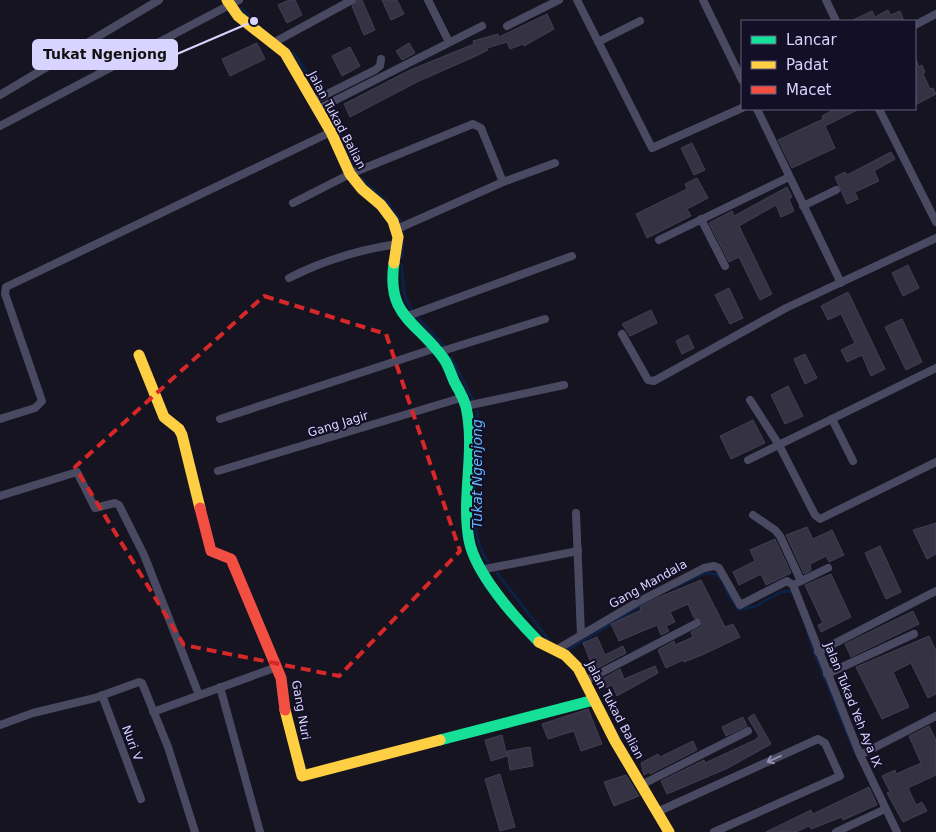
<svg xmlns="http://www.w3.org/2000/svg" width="936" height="832" viewBox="0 0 936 832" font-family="'DejaVu Sans',sans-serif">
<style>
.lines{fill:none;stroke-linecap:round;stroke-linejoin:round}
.stream{stroke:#0d2144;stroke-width:3}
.building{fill:#343243;stroke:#433f54}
.street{stroke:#4a4962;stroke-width:8}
.fast{stroke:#16e098;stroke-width:11}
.slow{stroke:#ffcf43;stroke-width:11}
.jam{stroke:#f24e42;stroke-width:11}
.oneway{stroke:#928eb0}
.marked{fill:none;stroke:#d62828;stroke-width:4;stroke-dasharray:10 6;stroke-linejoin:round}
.labels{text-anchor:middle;stroke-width:4;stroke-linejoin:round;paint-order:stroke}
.street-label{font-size:12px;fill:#d9d4ff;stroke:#130f26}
.water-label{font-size:14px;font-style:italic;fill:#62b6ff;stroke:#130f26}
.leader{fill:none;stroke:#d9d4ff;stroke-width:2}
.callout-dot{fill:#d9d4ff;stroke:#130f26;stroke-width:2}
.callout{fill:#d9d4ff;stroke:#d9d4ff;stroke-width:2}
.callout-label{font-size:14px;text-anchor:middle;font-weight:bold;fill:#111}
</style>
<rect width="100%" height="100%" fill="#161421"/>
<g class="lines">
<!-- stream -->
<g class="stream">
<polyline points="241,8 260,27"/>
<polyline points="288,50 296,56 315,87"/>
<polyline points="329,111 355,166"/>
<polyline points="361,178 388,203 402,223"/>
<polyline points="402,257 403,230"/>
<path d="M402 266C403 282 402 297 412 310"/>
<polyline points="416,316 445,347"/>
<polyline points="451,357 473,400"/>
<path d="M477 411C481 458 461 524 489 564"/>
<polyline points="497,573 551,643"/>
<polyline points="724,584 729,596 739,610 756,606 781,592 790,591 794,594"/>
<polyline points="675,587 705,573 716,574 721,579"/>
<polyline points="807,631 816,657 855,753"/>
<polyline points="566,651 652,599"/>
</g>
</g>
<!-- building -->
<g class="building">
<polygon points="289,0 295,0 302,15 287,23 278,5"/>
<polygon points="358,0 362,0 375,30 364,35 352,6"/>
<polygon points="382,0 397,0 404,14 391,20"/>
<polygon points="888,10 891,15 900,11 904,21 851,21 872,11 875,17"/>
<polygon points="547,14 554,29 524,46 523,44 510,49 507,42 487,48 488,50 476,56 417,82 350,117 344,104 410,70 474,44 473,41 498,34 499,37"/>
<polygon points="257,43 265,59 230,76 222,59"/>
<polygon points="409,43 415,53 402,60 396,51"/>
<polygon points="350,47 360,66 342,76 332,56"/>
<polygon points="915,57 919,67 922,65 925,72 923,74 930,89 933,88 936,94 915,105"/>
<polygon points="835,109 859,109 825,126 835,148 792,168 778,140 823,119 822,116"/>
<polygon points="692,143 705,170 694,175 681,148"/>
<polygon points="891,152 895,159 874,171 879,181 855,192 858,199 847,204 835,177 845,172 847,175"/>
<polygon points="697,178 708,198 687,209 691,216 647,238 636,214 687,189 685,184"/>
<polygon points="787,187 792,197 789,199 794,211 781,217 776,205 739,226 772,294 760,300 739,257 729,262 709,223 732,211 734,216"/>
<polygon points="908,265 919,288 903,296 892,273"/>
<polygon points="729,288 743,318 730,324 715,295"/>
<polygon points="848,292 885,369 871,376 862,355 847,362 841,350 855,343 841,314 828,320 821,306"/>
<polygon points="651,310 657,323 630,336 622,324"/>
<polygon points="902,319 922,362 906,370 885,327"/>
<polygon points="688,335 694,348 682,354 676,341"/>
<polygon points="805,354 817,378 805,384 794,359"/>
<polygon points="788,386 803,416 785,424 771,395"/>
<polygon points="753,420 765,443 731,459 720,436"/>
<polygon points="936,523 936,554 927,559 913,530"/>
<polygon points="807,527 813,539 832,530 844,555 829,562 826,556 810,564 811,570 804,574 786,535"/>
<polygon points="775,539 791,573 766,585 761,574 739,585 733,572 755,561 750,550"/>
<polygon points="880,546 901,592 886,599 865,553"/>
<polygon points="831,574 851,617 821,632 818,625 823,623 805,585"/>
<polygon points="701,580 725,627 733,624 740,637 702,655 684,662 683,660 666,668 658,650 674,641 675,645 693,637 691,632 702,626 702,620 694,618 688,604 670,612 675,622 666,626 669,631 661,635 657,625 619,641 611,624 641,610 640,607 657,598"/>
<polygon points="913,611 919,624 851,657 845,644"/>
<polygon points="929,636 936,651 936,694 928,698 911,663 893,672 909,707 882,719 856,667"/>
<polygon points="597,637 605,655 623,646 626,653 594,670 583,643"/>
<polygon points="655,666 658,673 617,696 612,685 606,688 602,679 620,669 624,679"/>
<polygon points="588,709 602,744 581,751 574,731 548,739 542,724"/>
<polygon points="754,714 771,744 728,768 667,794 661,781 704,760 705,763 755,740 759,736 748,718"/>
<polygon points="743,717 747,726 726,736 722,727"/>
<polygon points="929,726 936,740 936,775 908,788 916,805 922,802 927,811 903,822 887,793 890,792 882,776 895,770 896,774 921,763 909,736"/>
<polygon points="502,735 507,756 491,761 485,740"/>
<polygon points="693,741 697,750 650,774 649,772 644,775 641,763 658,754 660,757"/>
<polygon points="530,747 533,766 510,770 507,751"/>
<polygon points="500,774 515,827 500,831 485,779"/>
<polygon points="626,775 639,796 614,806 604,782"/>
<polygon points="869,787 877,805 870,808 843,820 842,817 811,829 809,826 796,832 766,832 811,810 813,814"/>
</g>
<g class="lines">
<!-- street -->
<g class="street">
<polyline points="428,0 449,42"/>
<polyline points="577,0 652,148 742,108"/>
<polyline points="703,0 742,80"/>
<polyline points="826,0 836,21"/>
<polyline points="915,25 936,14"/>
<polyline points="507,26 559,0"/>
<polyline points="598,42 640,21"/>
<polyline points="273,43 352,0"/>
<polyline points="0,95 159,0"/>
<polyline points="313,101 375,70 380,66 381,59"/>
<polyline points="318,109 482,26"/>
<polyline points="757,109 841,283"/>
<polyline points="879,109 936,222"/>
<polyline points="0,126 239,0"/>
<polyline points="293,203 350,174 473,124 481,128 503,182"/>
<polyline points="803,206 836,190"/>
<polyline points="701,219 725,266"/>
<polyline points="397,229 503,182 555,163"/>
<polyline points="659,240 789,177"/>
<path d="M289 278C324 260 358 250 397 244"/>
<polyline points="405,317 572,256"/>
<polyline points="622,334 648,380 654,381 786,308 936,238"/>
<polyline points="439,352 545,319"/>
<polyline points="750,400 779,445 815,515 820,519 936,462"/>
<polyline points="466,406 564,385"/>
<polyline points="0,419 35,408 42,401 5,294 6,287 331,132"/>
<polyline points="220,419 436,348"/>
<polyline points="832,419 853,461"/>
<polyline points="748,460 936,368"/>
<polyline points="218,471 464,397"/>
<polyline points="0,496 77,472 95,508 115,503 119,505 144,555 199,695"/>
<polyline points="576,513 581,635"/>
<polyline points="753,515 775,530 780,536 801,581"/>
<polyline points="480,570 578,551"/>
<polyline points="797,583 828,568"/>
<polyline points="793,585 860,755 897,832"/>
<polyline points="556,650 636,603 704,568 714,566 719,568 740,605 787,581 793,585"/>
<polyline points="818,652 936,591"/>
<polyline points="827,674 914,634"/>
<polyline points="585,681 697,623"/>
<polyline points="220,687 260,832"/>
<polyline points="102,695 141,799"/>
<polyline points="153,712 277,667"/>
<polyline points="0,725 33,713 95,698 139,682 142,683 168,747 195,832"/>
<polyline points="860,755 936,716"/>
<polyline points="641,785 748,731"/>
<polyline points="657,812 818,739 825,743 840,776 714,832"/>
<polyline points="836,832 881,811"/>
</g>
<!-- fast -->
<g class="fast">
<path d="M394 263C386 317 417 321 444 359 449 366 451 375 455 383 459 390 464 399 466 407 476 451 461 496 469 540 475 573 515 618 539 642"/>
<polyline points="440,740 594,700"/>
</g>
<!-- slow -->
<g class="slow">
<polyline points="227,0 238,16 285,53 331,132 350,174 362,189 381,205 393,221 398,237 394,263"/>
<polyline points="139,355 164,417 179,429 182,435 200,508"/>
<polyline points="539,642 565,655 578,668 615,741 669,832"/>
<polyline points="285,710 302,776 440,740"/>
</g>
<!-- jam -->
<polyline class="jam" points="200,508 211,551 231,559 281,678 285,710"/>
</g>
<!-- one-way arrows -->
<defs><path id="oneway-shaft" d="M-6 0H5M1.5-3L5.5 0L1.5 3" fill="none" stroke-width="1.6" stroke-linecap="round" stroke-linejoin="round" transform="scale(1.25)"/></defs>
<use class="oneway" href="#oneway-shaft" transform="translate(774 759) rotate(156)"/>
<!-- marked area -->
<path class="marked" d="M264 296 386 334 460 551 339 676 184 645 75 467Z"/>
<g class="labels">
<!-- street labels -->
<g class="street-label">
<text transform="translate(337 120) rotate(62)" y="4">Jalan Tukad Balian</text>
<text transform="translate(338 424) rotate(-17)" y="4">Gang Jagir</text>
<text transform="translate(648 584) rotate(-29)" y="4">Gang Mandala</text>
<text transform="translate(853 705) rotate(68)" y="4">Jalan Tukad Yeh Aya IX</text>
<text transform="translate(301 710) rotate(80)" y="4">Gang Nuri</text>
<text transform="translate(615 710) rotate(62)" y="4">Jalan Tukad Balian</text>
<text transform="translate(132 743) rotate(69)" y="4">Nuri V</text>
</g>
<!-- water labels -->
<g class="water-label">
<text transform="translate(477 474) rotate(-90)" y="5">Tukat Ngenjong</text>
</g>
</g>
<!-- callouts -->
<path class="leader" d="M254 21L177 54"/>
<circle class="callout-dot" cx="254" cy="21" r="5"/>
<rect class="callout" x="33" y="40" width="144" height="29" rx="5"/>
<g class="callout-label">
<text x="105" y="59">Tukat Ngenjong</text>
</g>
<!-- legend -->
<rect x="741" y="20" width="175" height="90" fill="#130f26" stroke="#625e7d"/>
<rect x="751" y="36" width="25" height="8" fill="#16e098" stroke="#625e7d"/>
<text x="786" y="45" font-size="15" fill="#d9d4ff">Lancar</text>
<rect x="751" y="61" width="25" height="8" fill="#ffcf43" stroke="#625e7d"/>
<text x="786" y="70" font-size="15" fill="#d9d4ff">Padat</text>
<rect x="751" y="86" width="25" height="8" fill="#f24e42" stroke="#625e7d"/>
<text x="786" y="95" font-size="15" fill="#d9d4ff">Macet</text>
</svg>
